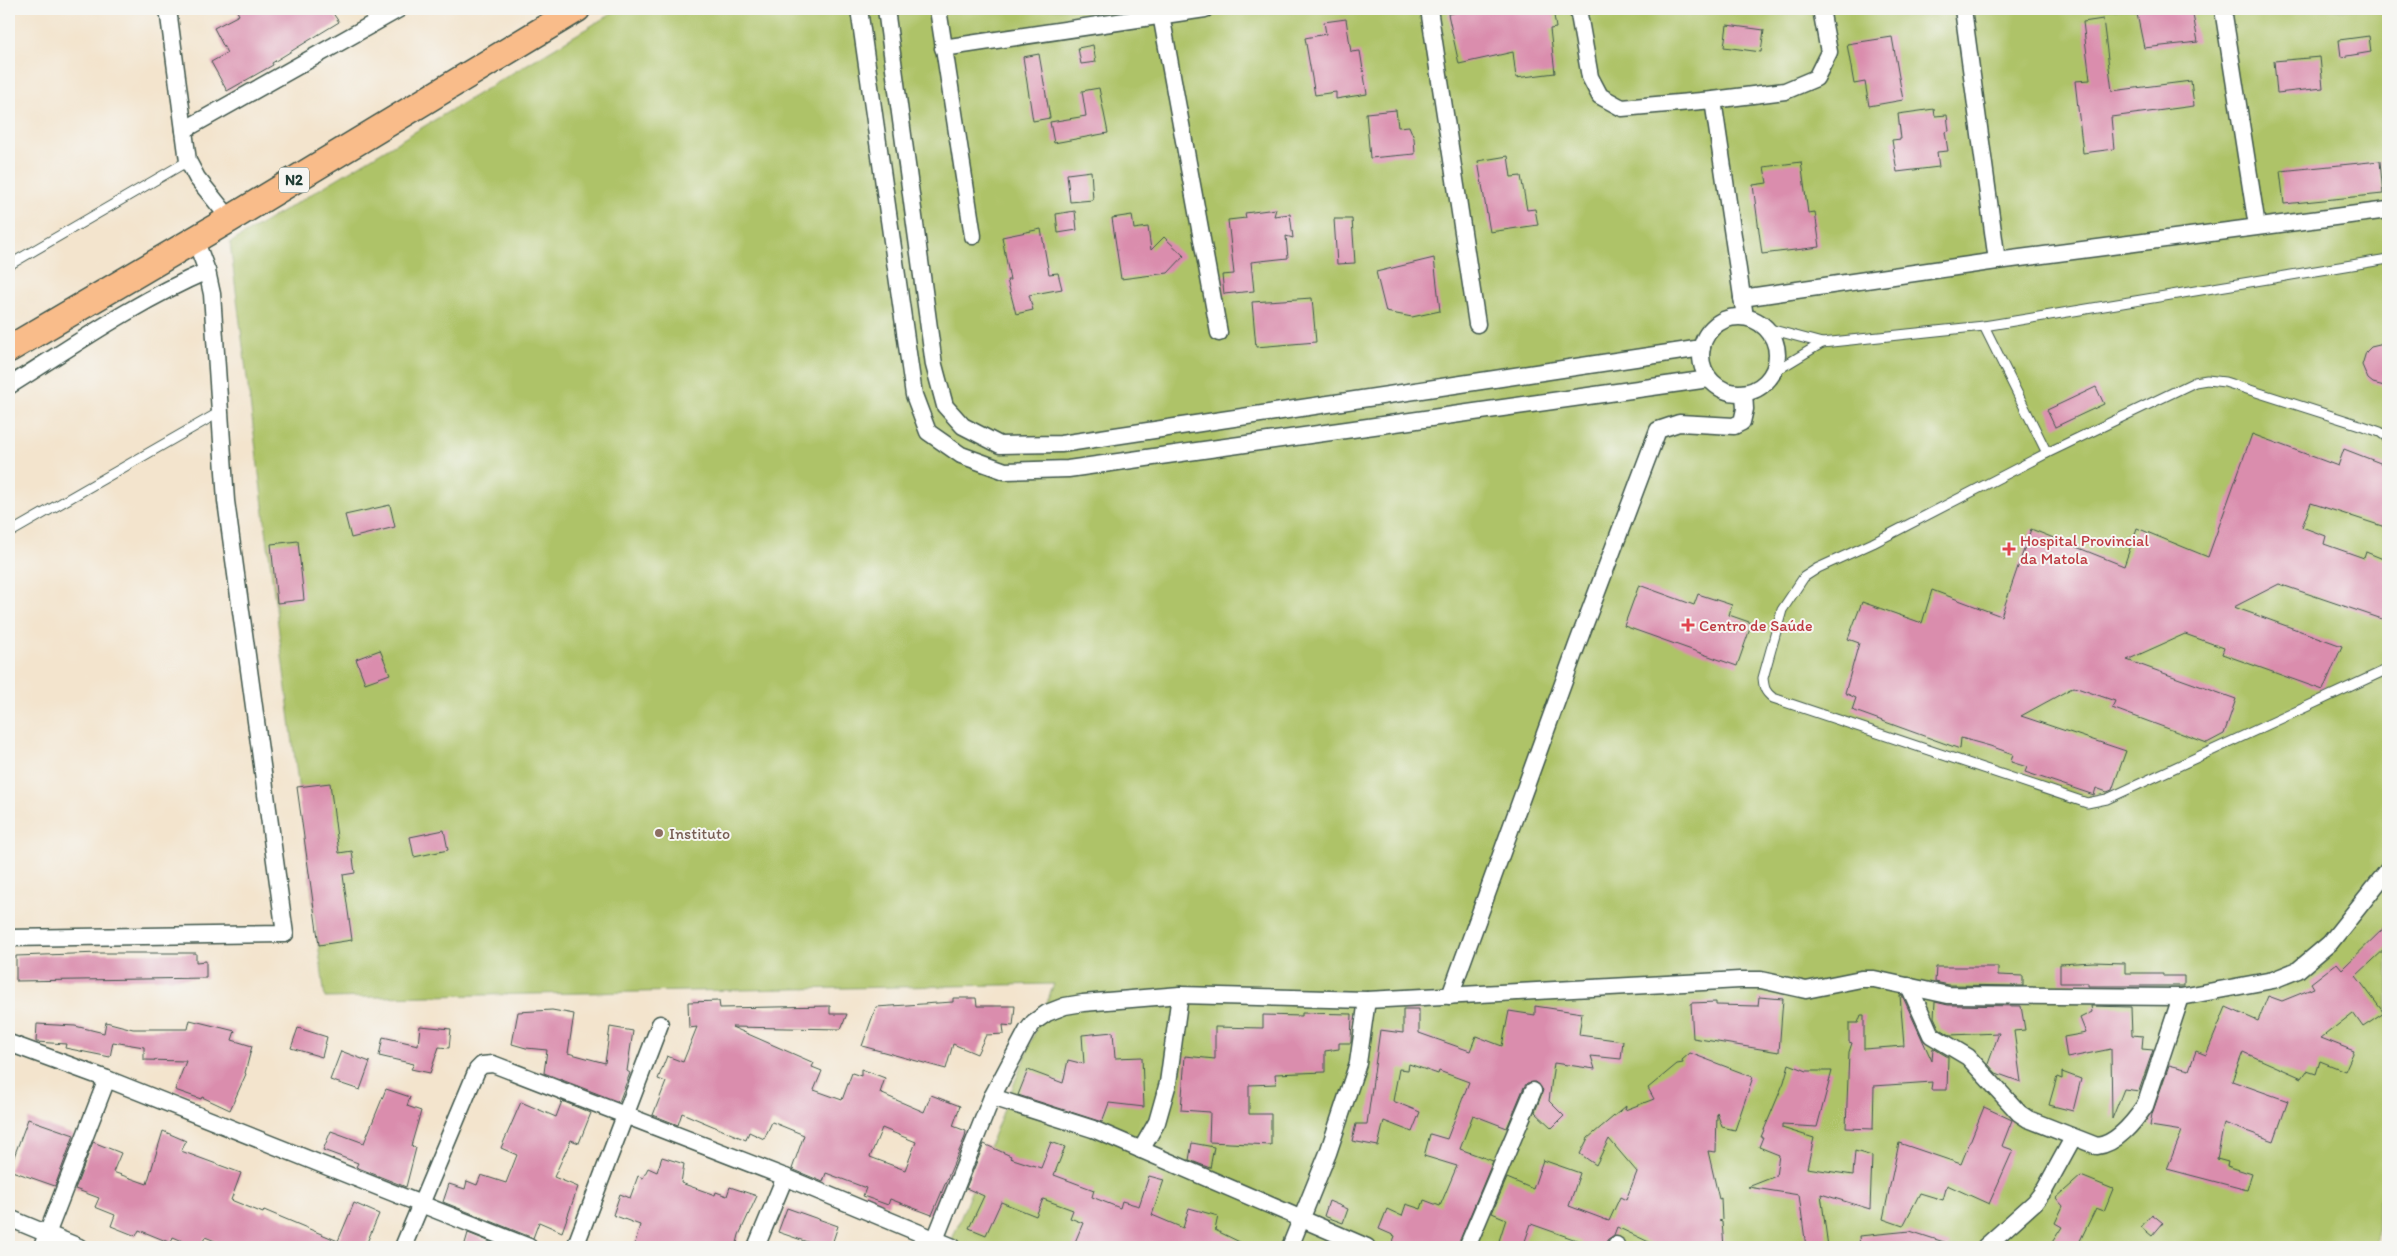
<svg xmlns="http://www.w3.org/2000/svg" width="2397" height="1256" viewBox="0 0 2397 1256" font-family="Itim,sans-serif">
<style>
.green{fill:#aec368;stroke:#66804e}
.building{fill:#da8dad;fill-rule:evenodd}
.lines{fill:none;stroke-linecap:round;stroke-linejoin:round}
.lane-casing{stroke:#3f564b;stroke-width:11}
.street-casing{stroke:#3f564b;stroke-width:19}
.primary-casing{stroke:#3f564b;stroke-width:29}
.lane{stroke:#fff;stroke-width:9}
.street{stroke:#fff;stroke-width:16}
.primary{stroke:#f9bc8a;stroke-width:26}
.health-dot{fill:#e0444e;stroke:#f6f6f2;stroke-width:2}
.education-dot{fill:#8d6e63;stroke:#f6f6f2;stroke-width:2}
.labels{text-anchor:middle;stroke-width:4;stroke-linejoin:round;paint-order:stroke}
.shield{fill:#f6f6f2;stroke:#60746d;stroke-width:1}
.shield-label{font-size:15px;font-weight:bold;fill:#1f3d34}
.health-label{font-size:16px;fill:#be3a42;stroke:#f6f6f2;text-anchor:start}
.education-label{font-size:16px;fill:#785e54;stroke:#f6f6f2;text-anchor:start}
</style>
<rect width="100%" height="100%" fill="#f6f6f2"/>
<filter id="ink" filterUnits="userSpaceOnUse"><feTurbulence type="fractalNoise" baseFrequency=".02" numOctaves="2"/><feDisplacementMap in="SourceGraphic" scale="10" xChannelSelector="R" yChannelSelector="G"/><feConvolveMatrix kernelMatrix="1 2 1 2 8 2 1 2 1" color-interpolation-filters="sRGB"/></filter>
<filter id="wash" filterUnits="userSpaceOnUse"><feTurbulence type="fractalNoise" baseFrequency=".0096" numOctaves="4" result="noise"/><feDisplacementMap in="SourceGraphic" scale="20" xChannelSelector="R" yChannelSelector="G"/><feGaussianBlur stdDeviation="1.12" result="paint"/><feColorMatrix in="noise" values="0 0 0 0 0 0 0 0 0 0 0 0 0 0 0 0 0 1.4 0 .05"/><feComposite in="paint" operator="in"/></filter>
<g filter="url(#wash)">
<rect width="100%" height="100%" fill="#f3e4cd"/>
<!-- green -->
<polygon class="green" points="619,9 2388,9 2388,1176 2378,1201 2377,1247 949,1247 1054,984 325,998 230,243"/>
<g id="blocks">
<!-- building -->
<g class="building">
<polygon points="236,9 330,9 339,22 272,63 273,65 227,91 211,62 227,53 214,28 239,15"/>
<polygon points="1471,9 1553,9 1556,28 1550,29 1555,73 1516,78 1513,52 1459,64 1448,14"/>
<polygon points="2136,9 2192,9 2198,42 2144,48"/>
<polygon points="1346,19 1351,52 1360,51 1367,94 1336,99 1336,92 1315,95 1305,38 1326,34 1324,22"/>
<polygon points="2103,19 2112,91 2191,81 2194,106 2111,117 2114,149 2083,153 2075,81 2090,80 2083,22"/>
<polygon points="1727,25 1764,30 1761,52 1724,47"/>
<polygon points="2369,36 2371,52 2341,57 2339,40"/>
<polygon points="1892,37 1903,100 1869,106 1865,82 1854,84 1847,44"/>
<polygon points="1093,45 1096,62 1081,64 1078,48"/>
<polygon points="1039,54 1050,118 1033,121 1023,57"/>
<polygon points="2320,57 2323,88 2277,93 2274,61"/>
<polygon points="1099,88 1108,133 1054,143 1050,122 1086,116 1082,91"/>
<polygon points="1934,109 1935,116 1947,115 1949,131 1945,132 1948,151 1937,152 1939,167 1897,172 1892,140 1901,139 1898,114"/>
<polygon points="1396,110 1398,127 1409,126 1414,138 1415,154 1370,158 1366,113"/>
<polygon points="1508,156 1511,177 1521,176 1527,210 1535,209 1538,225 1490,232 1478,161"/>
<polygon points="2380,161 2383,194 2284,204 2280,171"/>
<polygon points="1801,162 1808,213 1815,212 1820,247 1762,254 1753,185 1767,183 1764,167"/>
<polygon points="1091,171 1093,200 1070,202 1067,174"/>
<polygon points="1276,209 1274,216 1290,214 1293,238 1286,236 1288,258 1251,262 1254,291 1224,294 1222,275 1234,274 1228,220 1246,218 1245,213"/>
<polygon points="1075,211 1077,230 1058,233 1056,214"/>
<polygon points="1132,215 1134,229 1148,227 1151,250 1164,237 1184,256 1168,273 1121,279 1112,218"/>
<polygon points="1334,219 1352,219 1355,263 1337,264"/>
<polygon points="1041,229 1049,274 1058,273 1062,289 1029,295 1033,310 1016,314 1007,280 1010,280 1002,237"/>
<polygon points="1434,258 1440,311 1412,317 1386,312 1376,272"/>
<polygon points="1312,298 1316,342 1256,347 1252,302"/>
<polygon points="2388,343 2388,387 2373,383 2368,379 2362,365 2366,352 2371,347"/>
<polygon points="2096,387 2104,404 2055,427 2047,410"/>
<polygon points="2252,434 2338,466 2344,449 2388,466 2388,528 2311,503 2302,527 2326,536 2324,544 2364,558 2366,552 2388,561 2388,621 2279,584 2234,607 2342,646 2323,690 2222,654 2224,648 2185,634 2127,660 2236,699 2224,734 2207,743 2112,708 2115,701 2074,687 2021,716 2126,751 2112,790 2107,792 2096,788 2094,795 2025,772 2027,767 2011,762 2013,754 1990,746 1961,738 1960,749 1852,710 1856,698 1845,693 1859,643 1848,639 1862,602 1922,623 1932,590 2001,616 2031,529 2124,566 2137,528 2208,557"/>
<polygon points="390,505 395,527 351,538 345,515"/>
<polygon points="298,541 304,600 277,603 271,544"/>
<polygon points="1639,585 1694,605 1698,594 1732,605 1729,615 1752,623 1737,666 1624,626"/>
<polygon points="380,650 390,674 365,683 356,659"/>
<polygon points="330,783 339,853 352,851 355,873 343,875 352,940 319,945 297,787"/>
<polygon points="444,830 448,850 414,857 410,837"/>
<polygon points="2388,924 2388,946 2356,976 2384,1013 2363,1027 2353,1013 2321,1038 2354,1051 2345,1071 2320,1061 2316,1074 2307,1071 2302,1078 2243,1052 2232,1081 2288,1101 2274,1141 2224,1123 2217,1159 2228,1162 2227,1166 2252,1174 2247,1190 2167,1169 2182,1131 2150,1126 2152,1114 2169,1065 2189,1070 2196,1051 2206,1055 2226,1007 2258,1021 2268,996 2282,1001 2314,988 2311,983 2337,963 2342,969"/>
<polygon points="100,953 196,953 196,962 206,961 206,978 16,981 16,956"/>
<polygon points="2093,962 2125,963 2125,973 2163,973 2163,976 2184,976 2184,986 2088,986 2088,983 2060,983 2060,964"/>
<polygon points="1936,967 1998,967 1998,975 2023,976 2023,986 1949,985 1935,982"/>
<polygon points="1900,995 1902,995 1932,1061 1933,1048 1948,1057 1947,1090 1931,1090 1932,1082 1874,1086 1873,1129 1846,1128 1849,1052 1852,1043 1849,1042 1849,1023 1858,1023 1861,1015 1864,1015 1864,1049 1904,1046"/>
<polygon points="1759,997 1783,999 1779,1052 1693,1038 1691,1003 1716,1002 1716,1005 1758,1006"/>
<polygon points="953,998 976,998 977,1006 1015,1006 1013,1026 1003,1025 1004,1034 986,1035 977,1054 953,1044 946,1069 862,1046 876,1007 953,1002"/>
<path d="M719 1001 720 1008 830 1006V1014H847L841 1029 732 1027 814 1063 812 1067 822 1071 814 1090 842 1100 852 1073 861 1076V1069L885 1078 880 1093 924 1112 931 1095 960 1106 953 1126 966 1131 965 1137 932 1215 890 1199 888 1205 863 1196 866 1188 826 1173 823 1182 792 1169 804 1135 772 1122 764 1139 749 1132 746 1140 682 1113 678 1125 653 1115 666 1082 658 1079 667 1056 683 1062 697 1027 689 1028 688 1002ZM882 1128 916 1142 905 1170 870 1157Z"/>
<polygon points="1935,1002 1948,1005 2021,1006 2025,1030 2014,1031 2021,1082 1996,1073 1988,1064 1999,1033 1950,1035 1939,1028 1934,1017"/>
<polygon points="1535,1006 1582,1013 1579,1035 1623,1041 1621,1059 1591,1056 1595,1069 1554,1063 1549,1101 1564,1116 1552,1128 1535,1112 1543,1090 1536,1082 1527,1083 1524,1087 1507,1128 1473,1115 1460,1149 1493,1161 1457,1247 1391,1247 1395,1236 1379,1229 1387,1209 1402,1216 1406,1204 1421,1209 1424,1200 1440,1206 1457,1166 1424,1156 1430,1134 1447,1139 1469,1082 1439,1071 1438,1074 1409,1064 1408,1070 1399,1069 1393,1101 1420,1112 1412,1132 1384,1121 1378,1146 1352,1141 1356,1124 1367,1124 1380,1030 1403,1033 1403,1009 1419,1009 1419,1033 1470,1051 1476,1036 1502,1046 1509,1011 1535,1015"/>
<polygon points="2091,1006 2131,1007 2132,1035 2143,1036 2142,1049 2153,1050 2139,1091 2124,1089 2112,1119 2111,1049 2067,1058 2064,1037 2086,1033 2080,1018 2092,1012"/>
<polygon points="552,1010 574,1014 568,1053 605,1063 610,1027 633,1031 627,1071 630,1073 619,1102 544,1073 547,1050 526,1048 512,1044 518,1012"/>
<polygon points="1302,1013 1352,1014 1351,1043 1339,1043 1339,1049 1325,1051 1325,1072 1275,1074 1276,1084 1249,1085 1249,1114 1271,1114 1271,1145 1209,1142 1210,1112 1181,1110 1185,1056 1215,1059 1215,1027 1263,1028 1263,1015 1302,1016"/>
<polygon points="190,1020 235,1031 232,1040 252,1046 245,1073 246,1074 230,1110 202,1097 201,1099 175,1090 186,1061 144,1060 144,1047 113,1042 110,1057 65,1048 66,1044 36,1042 37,1024 75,1026 104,1033 106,1022 133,1029 188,1029"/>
<polygon points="420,1026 451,1029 449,1048 439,1047 430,1073 411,1069 414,1064 379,1056 383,1037 418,1045"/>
<polygon points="298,1028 327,1037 322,1057 291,1048"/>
<polygon points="1113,1032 1115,1058 1142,1057 1144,1107 1109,1103 1102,1122 1018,1095 1028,1070 1063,1083 1068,1060 1084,1064 1082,1035"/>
<polygon points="341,1051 370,1062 360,1090 330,1080"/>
<polygon points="1690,1053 1753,1077 1735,1130 1722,1127 1717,1113 1716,1152 1708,1151 1719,1199 1721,1198 1722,1220 1719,1221 1722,1222 1724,1247 1650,1247 1651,1243 1617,1227 1614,1235 1607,1240 1606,1247 1581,1247 1582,1242 1531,1224 1523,1247 1507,1247 1498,1244 1506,1219 1492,1213 1507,1178 1533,1189 1543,1160 1580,1173 1569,1206 1609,1221 1620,1197 1626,1200 1637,1172 1609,1139 1596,1165 1580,1154 1588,1138 1626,1106 1625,1110 1654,1099 1648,1088 1677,1064 1683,1063 1682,1060"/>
<polygon points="1789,1064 1807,1071 1832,1071 1817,1127 1782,1125 1782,1128 1814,1138 1807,1168 1853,1175 1855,1151 1872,1156 1870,1209 1821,1194 1828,1247 1806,1247 1799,1195 1748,1187 1776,1176 1779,1155 1759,1147 1763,1137 1761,1137 1784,1082"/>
<polygon points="2062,1072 2081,1079 2073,1111 2049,1105 2057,1077 2062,1079"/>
<polygon points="386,1089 410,1097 407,1106 421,1111 411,1146 416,1148 406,1187 356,1167 358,1163 323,1150 331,1131 364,1143"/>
<polygon points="562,1101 591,1113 579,1143 571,1140 554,1177 578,1187 562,1232 539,1222 533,1238 443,1202 449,1184 465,1189 467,1181 477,1185 481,1175 506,1183 517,1155 501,1148 521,1102 556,1117"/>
<polygon points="1984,1107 2012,1120 2002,1146 2013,1150 1989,1204 1947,1185 1943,1200 1920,1193 1903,1226 1883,1219 1899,1143 1961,1164"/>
<polygon points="28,1119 74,1135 55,1186 9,1170"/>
<polygon points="163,1131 186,1141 181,1151 241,1173 231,1200 263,1213 264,1210 338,1241 354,1203 379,1214 365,1247 230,1247 205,1237 201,1247 197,1247 173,1237 171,1243 139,1230 136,1236 111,1226 115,1215 95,1207 99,1198 75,1189 93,1142 121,1153 113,1172 147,1184"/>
<polygon points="1051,1142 1065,1147 1054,1175 1094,1190 1092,1197 1120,1208 1122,1201 1139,1206 1149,1176 1164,1180 1152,1215 1183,1228 1189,1208 1218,1216 1215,1230 1250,1247 1073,1247 1083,1223 1070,1218 1073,1210 1043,1199 1036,1216 1001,1202 986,1235 969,1228 984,1196 966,1188 984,1144 1011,1156 1010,1158 1041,1168"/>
<polygon points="1192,1143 1214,1147 1210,1168 1189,1160"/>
<polygon points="662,1157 684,1164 681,1183 715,1195 716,1192 727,1196 730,1187 757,1196 739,1235 736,1247 634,1247 640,1225 613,1215 620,1194 630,1198 638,1176 643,1178 648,1168 657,1172"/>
<polygon points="2081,1176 2113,1189 2104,1211 2096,1208 2077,1247 2049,1247 2062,1227 2055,1223 2063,1206 2056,1198"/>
<polygon points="1329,1201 1348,1209 1343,1223 1324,1216"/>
<polygon points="787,1208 838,1226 831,1247 822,1247 778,1232"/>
<polygon points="2152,1214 2163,1223 2152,1236 2141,1227"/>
<polygon points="1910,1231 1950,1244 1949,1247 1860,1247 1859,1236"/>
<polygon points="468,1233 503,1247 464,1247"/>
</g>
</g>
</g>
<g filter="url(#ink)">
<use href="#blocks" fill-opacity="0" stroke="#3f564b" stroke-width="1"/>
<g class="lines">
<!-- lane casing -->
<g class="lane-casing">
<g id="lane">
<polyline points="9,265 188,161"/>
<polyline points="1984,326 2047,453"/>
<polyline points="1766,328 1822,343 1984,326 2388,259"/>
<polyline points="1774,372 1822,343"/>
<path d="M2388 438 2380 432 2363 426 2225 382 2207 380 2195 382 2047 453 1873 543 1818 568 1804 577 1782 610 1763 678C1764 688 1765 692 1773 698L2087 803 2107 799 2388 669"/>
<polyline points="9,533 220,412"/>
</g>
</g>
<!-- street casing -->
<g class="street-casing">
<g id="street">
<polyline points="168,9 188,161 197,178 230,219"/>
<polyline points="859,9 914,395 928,432 961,455 1005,471 1068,469 1709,379"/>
<polyline points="886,9 934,365 945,406 963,426 1000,445 1061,444 1702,348"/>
<polyline points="938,9 973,236"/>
<polyline points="1160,9 1219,333"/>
<polyline points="1429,9 1477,324"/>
<polyline points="1578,9 1590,77 1600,96 1622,108 1713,100"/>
<polyline points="1963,9 1997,261"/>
<polyline points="2223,9 2257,226"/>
<polyline points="943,48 1205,9"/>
<polyline points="184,130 399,9"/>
<polyline points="1742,298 1997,261 2388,210"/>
<circle cx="1739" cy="355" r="38"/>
<polyline points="1745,317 1713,100 1785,91 1816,78 1829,52 1821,9"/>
<path d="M9 386C73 346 137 301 207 271"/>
<polyline points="9,938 285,934 226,501 212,294 207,271 195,239"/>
<path d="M1909 986 1931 1035 1968 1057 2019 1113 2028 1119 2097 1146C2117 1144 2134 1122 2145 1106L2181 997"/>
<polyline points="1450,996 1577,645 1658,430 1679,423 1734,426 1742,422 1745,409 1744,393"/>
<polyline points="9,1043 107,1079 529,1247"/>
<polyline points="992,1097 1093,1129 1367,1247"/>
<polyline points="1141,1150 1157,1122 1168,1083 1180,995"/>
<polyline points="9,1218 79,1247"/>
<polyline points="42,1247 107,1079"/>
<polyline points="403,1247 477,1070 482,1065 493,1064 785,1177 953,1247"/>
<polyline points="575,1247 660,1024"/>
<polyline points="756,1247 785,1177"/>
<polyline points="932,1247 992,1097 1027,1031 1034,1022 1047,1013 1065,1006 1083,1003 1180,995 1367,1000 1740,980 1761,980 1806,990 1861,979 1874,979 1948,995 2181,997 2273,980 2298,970 2330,943 2388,870"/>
<polyline points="1290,1247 1328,1153 1358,1063 1367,1000"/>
<polyline points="1467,1247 1533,1091"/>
<polyline points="1616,1247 1616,1245"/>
<polyline points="1985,1247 2035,1202 2045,1189 2073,1138"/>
</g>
</g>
<!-- primary casing -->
<g class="primary-casing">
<polyline id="primary" points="9,349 230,219 577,9"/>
</g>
<!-- lane -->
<use href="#lane" class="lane"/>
<!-- street -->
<use href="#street" class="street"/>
<!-- primary -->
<use href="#primary" class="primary"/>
</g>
</g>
<!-- markers -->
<g class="health-dot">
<path d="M2006.5 541.5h5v5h5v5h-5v5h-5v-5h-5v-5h5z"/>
<path d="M1685.5 617.5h5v5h5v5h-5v5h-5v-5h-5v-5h5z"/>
</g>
<circle class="education-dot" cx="659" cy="833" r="5"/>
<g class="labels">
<!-- shield labels -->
<rect class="shield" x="279" y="167.5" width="30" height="25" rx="4"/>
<g class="shield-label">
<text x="294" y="185">N2</text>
</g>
<!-- health labels -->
<g class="health-label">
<text x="2020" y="546">Hospital Provincial<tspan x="2020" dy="18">da Matola</tspan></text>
<text x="1699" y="631">Centro de Saúde</text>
</g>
<!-- education labels -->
<g class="education-label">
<text x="669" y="839">Instituto</text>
</g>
</g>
<!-- margin -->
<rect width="2397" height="1256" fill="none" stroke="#f6f6f2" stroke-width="30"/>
</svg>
